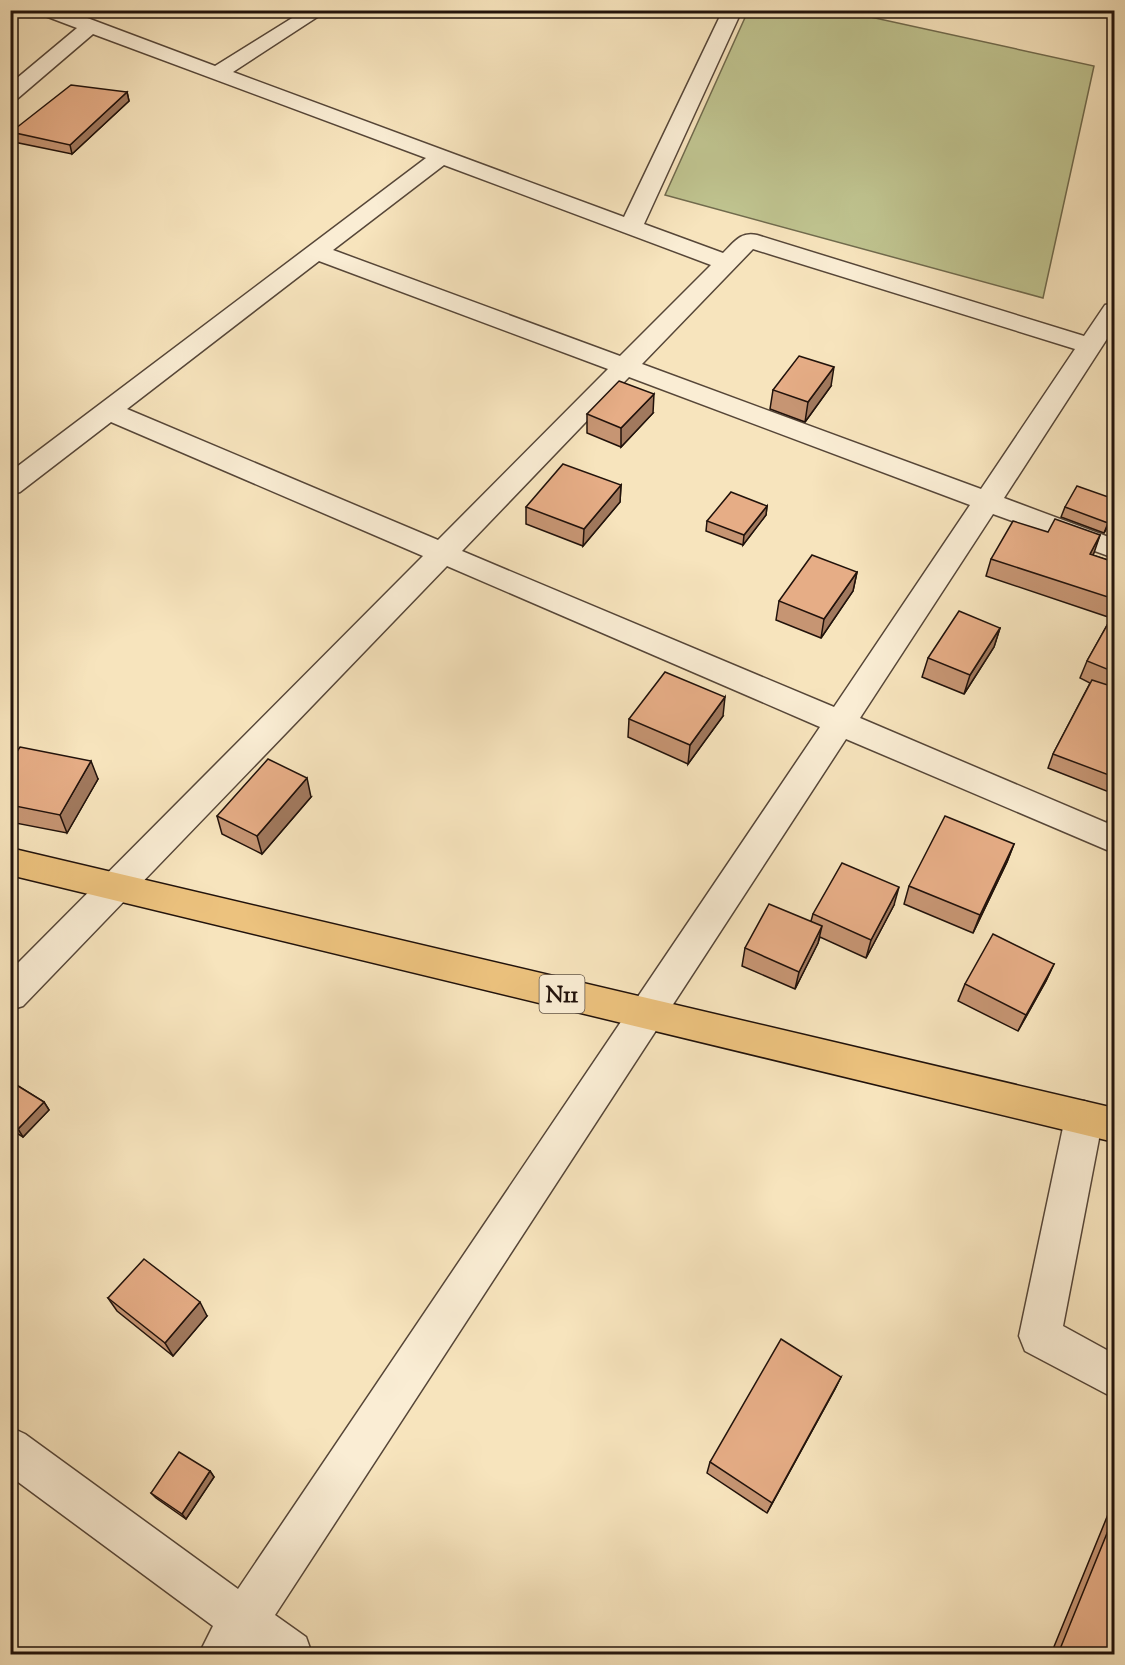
<svg xmlns="http://www.w3.org/2000/svg" width="1125" height="1665" viewBox="0 0 1125 1665" font-family="'Sorts Mill Goudy',serif">
<style>
.green{fill:#bfc38f;stroke:#706a4d;stroke-width:1.5}
.lines{fill:none;stroke-linecap:round;stroke-linejoin:round}
.minor-casing{stroke:#564638;stroke-width:3}
.primary-casing{stroke:#21120b;stroke-width:3}
.minor{fill:#faedd4;fill-rule:evenodd}
.primary{fill:#ecc27e;fill-rule:evenodd}
.wall{fill:#c69573;stroke:#21120b;stroke-width:1.5}
.shaded-wall{fill:#a1795e;stroke:#21120b;stroke-width:1.5}
.building{fill:#e6ad86;stroke:#21120b;stroke-width:1.5}
.labels{text-anchor:middle;stroke-width:4.5;stroke-linejoin:round;paint-order:stroke}
.shield{fill:#faedd4;stroke:#625447;stroke-width:1.5}
.shield-label{font-size:22px;font-weight:bold;fill:#21120b}
</style>
<rect width="100%" height="100%" fill="#f7e4bd"/>
<filter id="stains"><feTurbulence type="fractalNoise" baseFrequency=".00333" numOctaves="4"/><feColorMatrix values="0 0 0 0 .2 0 0 0 0 .09 0 0 0 0 .02 0 0 0 .5 -.17"/></filter>
<radialGradient id="worn" r=".72"><stop offset=".6" stop-color="#630" stop-opacity="0"/><stop offset="1" stop-color="#630" stop-opacity=".3"/></radialGradient>
<!-- green -->
<polygon class="green" points="748,11 843,11 1094,66 1043,298 665,195"/>
<g class="lines">
<!-- minor casing -->
<g class="minor-casing">
<g id="minor">
<path d="M38 10H66L215 66 305 10H328L233 72 624 217 723 10H742L644 224 723 253C734 242 741 231 757 235L1084 336 1105 305 1114 303V328L1004 498 1114 539V558L993 514 860 718 1114 826V853L846 739 275 1615 306 1637 312 1654H199L213 1626 10 1476V1427L25 1434 238 1589 820 727 447 566 23 1006 10 1010V971L423 556 111 422 20 492 10 495V472L426 158 93 34 17 99 10 101V84L77 28 40 14ZM444 165 711 265 620 356 333 250ZM753 249 1075 349 981 489 642 364ZM319 261 608 369 438 540 127 409ZM629 377 970 505 834 707 462 551Z"/>
<polygon points="1084,1101 1097,1106 1103,1118 1063,1326 1114,1354 1114,1398 1025,1351 1019,1336 1065,1118 1071,1106"/>
</g>
</g>
<!-- primary casing -->
<g class="primary-casing">
<polygon id="primary" points="10,848 1114,1108 1114,1142 10,875"/>
</g>
<!-- minor -->
<use href="#minor" class="minor"/>
<!-- primary -->
<use href="#primary" class="primary"/>
</g>
<!-- wall -->
<g class="wall">
<polygon points="127,92 129,101 72,154 14,142 11,132"/>
<polygon points="831,386 805,422 770,409 773,390"/>
<polygon points="653,413 621,447 587,433 587,414"/>
<polygon points="621,485 620,502 583,546 526,524 526,507"/>
<polygon points="1114,499 1114,515 1104,533 1061,517 1065,507"/>
<polygon points="767,506 766,515 743,545 706,531 707,521"/>
<polygon points="1048,532 1100,535 1092,555 1114,562 1114,794 1048,768 1053,754 1090,683 1080,678 1087,661 1111,618 986,576 991,559"/>
<polygon points="857,572 853,591 821,638 776,620 779,601"/>
<polygon points="1000,628 994,647 964,694 922,677 928,658"/>
<polygon points="723,716 688,764 628,737 629,719"/>
<polygon points="10,762 98,779 67,833 10,822"/>
<polygon points="311,797 262,854 222,834 217,816"/>
<polygon points="1114,803 1114,824 1107,821"/>
<polygon points="1014,844 1007,862 973,933 904,904 909,886"/>
<polygon points="894,905 866,958 820,937 818,943 795,989 742,966 745,948 811,921 813,914"/>
<polygon points="1054,964 1046,981 1018,1031 958,1001 965,984"/>
<polygon points="10,1081 44,1102 49,1110 23,1137 10,1129"/>
<polygon points="108,1298 207,1316 173,1356 117,1311"/>
<polygon points="841,1377 835,1389 767,1513 707,1473 710,1462"/>
<polygon points="210,1471 214,1477 186,1519 156,1498 151,1493"/>
<polygon points="1114,1507 1114,1654 1051,1654 1109,1512"/>
</g>
<!-- shaded-wall -->
<g class="shaded-wall">
<polygon points="127,92 129,101 72,154 70,145"/>
<polygon points="834,367 831,386 805,422 808,402"/>
<polygon points="654,394 653,413 621,447 621,428"/>
<polygon points="621,485 620,502 583,546 584,529"/>
<polygon points="767,506 766,515 743,545 744,535"/>
<polygon points="1114,511 1114,515 1104,533 1108,523"/>
<polygon points="1100,535 1094,553 1083,572 1090,554"/>
<polygon points="857,572 853,591 821,638 824,619"/>
<polygon points="1000,628 994,647 964,694 970,675"/>
<polygon points="725,697 723,716 688,764 690,745"/>
<polygon points="91,761 98,779 67,833 60,815"/>
<polygon points="307,778 311,797 262,854 257,836"/>
<polygon points="1014,844 1007,862 973,933 980,915"/>
<polygon points="899,887 894,905 866,958 871,940"/>
<polygon points="822,926 818,943 795,989 799,972"/>
<polygon points="1054,964 1046,981 1018,1031 1026,1015"/>
<polygon points="44,1102 49,1110 23,1137 18,1129"/>
<polygon points="200,1302 207,1316 173,1356 165,1343"/>
<polygon points="841,1377 835,1389 767,1513 772,1503"/>
<polygon points="210,1471 214,1477 186,1519 182,1514"/>
</g>
<!-- building -->
<g class="building">
<polygon points="71,85 127,92 70,145 11,132"/>
<polygon points="799,356 834,367 808,402 773,390"/>
<polygon points="619,381 654,394 621,428 587,414"/>
<polygon points="563,464 621,485 584,529 526,507"/>
<polygon points="1077,486 1114,499 1114,511 1108,523 1065,507"/>
<polygon points="731,492 767,506 744,535 707,521"/>
<polygon points="1055,519 1100,535 1090,554 1114,562 1114,599 991,559 1013,521 1048,532"/>
<polygon points="812,555 857,572 824,619 779,601"/>
<polygon points="959,611 1000,628 970,675 928,658"/>
<polygon points="1114,613 1114,672 1087,661"/>
<polygon points="665,672 725,697 690,745 629,719"/>
<polygon points="1092,680 1114,687 1114,777 1053,754"/>
<polygon points="20,747 91,761 60,815 10,805 10,762"/>
<polygon points="268,759 307,778 257,836 217,816"/>
<polygon points="945,816 1014,844 980,915 909,886"/>
<polygon points="842,863 899,887 871,940 813,914"/>
<polygon points="769,904 822,926 799,972 745,948"/>
<polygon points="993,934 1054,964 1026,1015 965,984"/>
<polygon points="10,1081 44,1102 18,1129 10,1124"/>
<polygon points="144,1259 200,1302 165,1343 108,1298"/>
<polygon points="781,1339 841,1377 772,1503 710,1462"/>
<polygon points="179,1452 210,1471 182,1514 151,1493"/>
<polygon points="1114,1516 1114,1654 1058,1654"/>
</g>
<g class="labels">
<!-- shield labels -->
<rect class="shield" x="539.5" y="975" width="45" height="38" rx="4.5"/>
<g class="shield-label">
<text x="562" y="1002">N11</text>
</g>
</g>
<!-- margin -->
<rect width="1125" height="1665" fill="none" stroke="#f7e4bd" stroke-width="36"/>
<rect x="12" y="12" width="1101" height="1641" fill="none" stroke="#21120b" stroke-width="3"/>
<rect x="18" y="18" width="1089" height="1629" fill="none" stroke="#21120b" stroke-width="1.5"/>
<rect width="100%" height="100%" filter="url(#stains)"/>
<rect width="100%" height="100%" fill="url(#worn)"/>
</svg>
